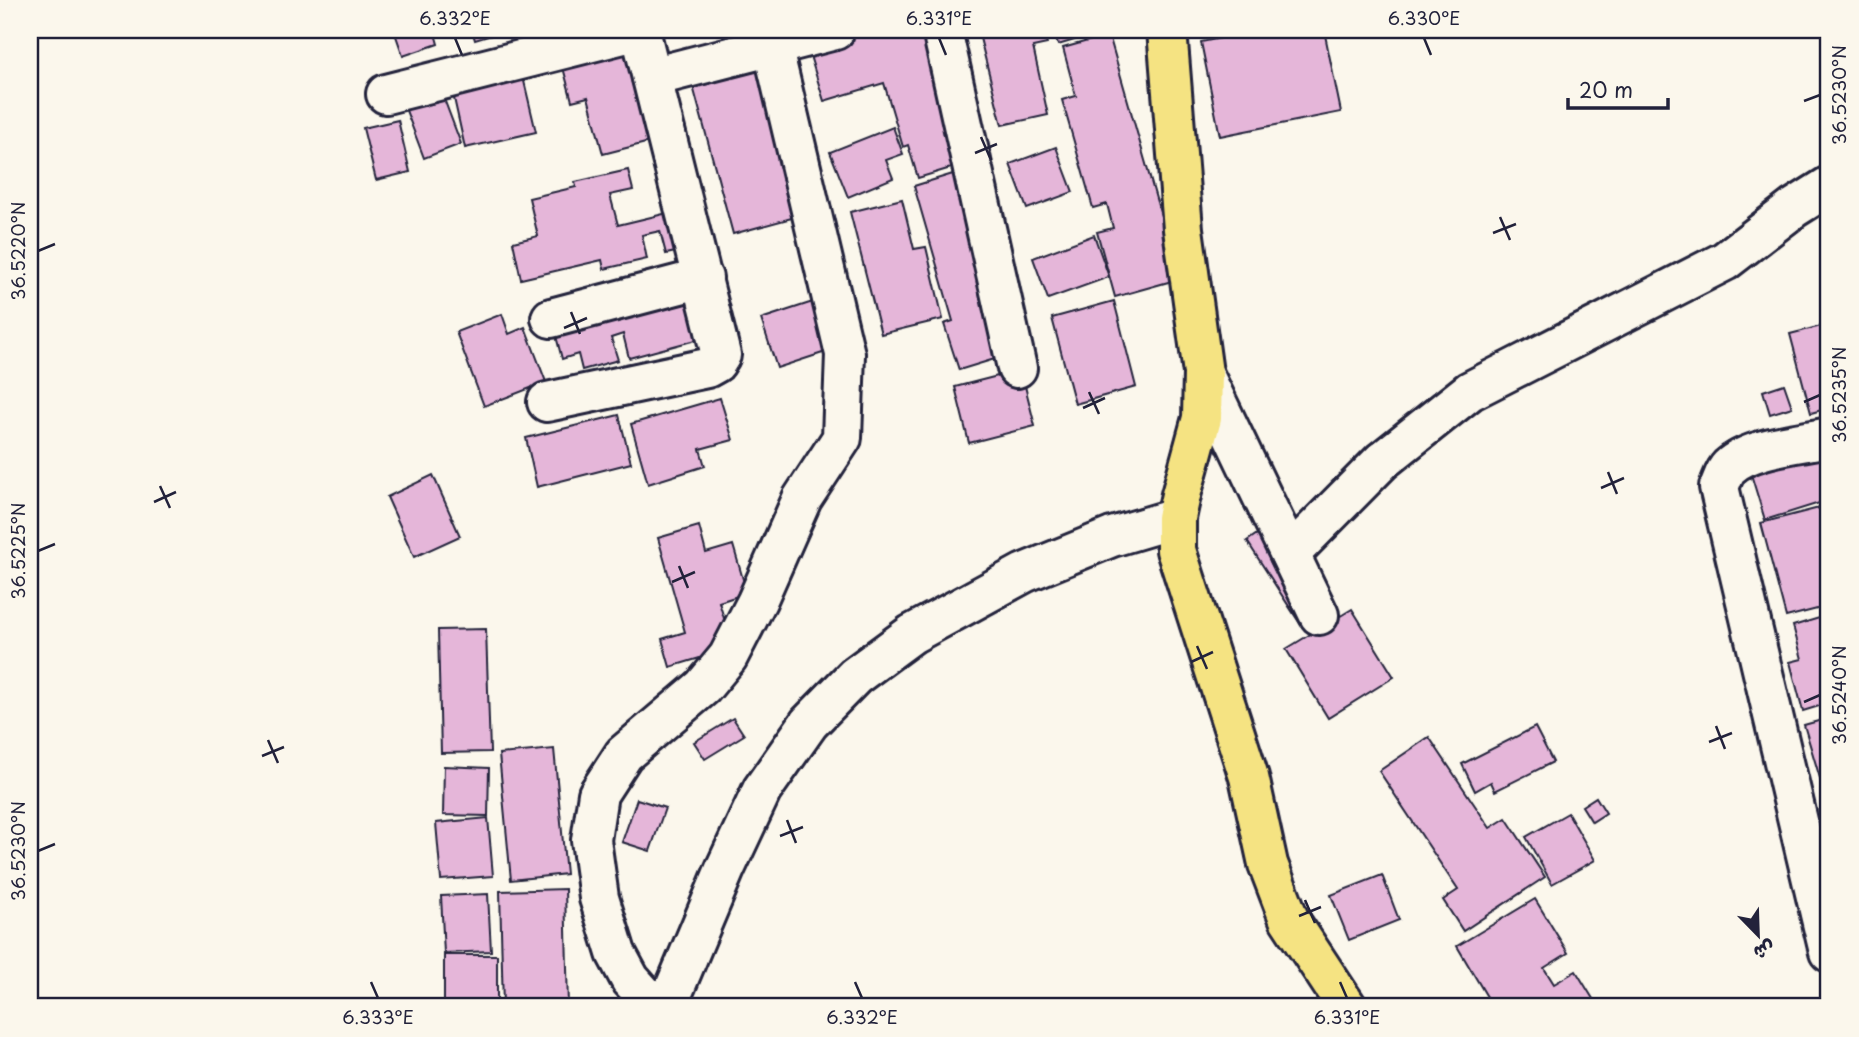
<svg xmlns="http://www.w3.org/2000/svg" width="1859" height="1037" viewBox="0 0 1859 1037" font-family="'Playpen Sans','Playpen Sans Arabic',sans-serif">
<style>
.building{fill:#e5b6d9;stroke:#22223b;stroke-width:2}
.lines{fill:none;stroke-linecap:round;stroke-linejoin:round}
.minor-casing{stroke:#22223b;stroke-width:44}
.major-casing{stroke:#22223b;stroke-width:44}
.minor{stroke:#fbf7ec;stroke-width:38}
.major{stroke:#f5e382;stroke-width:38}
.ticks{fill:none;stroke:#22223b;stroke-width:2.5}
.neatline{fill:none;stroke:#22223b;stroke-width:2.5}
.ticks-label{font-size:18px;text-anchor:middle;fill:#22223b}
</style>
<rect width="100%" height="100%" fill="#fbf7ec"/>
<filter id="ink" filterUnits="userSpaceOnUse"><feTurbulence type="fractalNoise" baseFrequency=".0143" numOctaves="2"/><feDisplacementMap in="SourceGraphic" scale="14" xChannelSelector="R" yChannelSelector="G"/><feConvolveMatrix kernelMatrix="1 2 1 2 8 2 1 2 1" color-interpolation-filters="sRGB"/></filter>
<g filter="url(#ink)">
<!-- building -->
<g class="building">
<polygon points="394,30 434,30 438,44 403,56"/>
<polygon points="472,30 508,30 475,40"/>
<polygon points="861,30 872,30 873,32 891,30 893,37 918,30 935,30 974,161 918,178 908,145 903,147 884,83 824,101 807,46"/>
<polygon points="978,30 1044,30 1047,44 1033,47 1048,115 1002,125"/>
<polygon points="1053,30 1108,30 1058,45"/>
<polygon points="1262,30 1324,30 1341,112 1220,136 1201,42"/>
<polygon points="1109,35 1179,279 1115,297 1097,232 1113,228 1107,204 1093,208 1062,100 1076,96 1063,48"/>
<polygon points="638,39 665,138 603,154 588,97 572,101 561,60"/>
<polygon points="769,55 810,213 733,234 690,75"/>
<polygon points="520,64 536,132 465,148 450,80"/>
<polygon points="438,83 461,144 424,158 401,97"/>
<polygon points="398,120 410,172 376,180 363,128"/>
<polygon points="893,127 903,154 886,160 893,178 848,197 830,152"/>
<polygon points="1056,147 1073,192 1027,209 1010,164"/>
<polygon points="969,169 1024,350 959,370 944,324 953,321 914,186"/>
<polygon points="628,170 633,190 610,195 618,225 676,211 685,250 666,254 660,231 642,235 647,259 604,269 602,260 521,279 513,242 538,236 529,198 576,187 575,182"/>
<polygon points="902,199 914,249 926,247 943,319 881,334 850,212"/>
<polygon points="1094,235 1109,277 1048,299 1033,258"/>
<polygon points="696,297 707,337 629,358 623,334 611,338 618,360 582,370 578,354 562,359 556,336"/>
<polygon points="828,297 844,346 777,368 761,319"/>
<polygon points="1114,301 1136,387 1075,404 1052,318"/>
<polygon points="502,314 509,334 525,327 546,382 484,406 456,332"/>
<polygon points="1829,324 1829,408 1811,413 1790,334"/>
<polygon points="1021,370 1035,426 969,443 955,387"/>
<polygon points="1784,384 1792,407 1770,414 1763,391"/>
<polygon points="720,398 733,440 700,449 705,466 648,484 631,424"/>
<polygon points="619,415 631,463 537,487 526,438"/>
<polygon points="1829,447 1829,500 1765,520 1750,471"/>
<polygon points="433,475 460,536 414,557 387,497"/>
<polygon points="1823,507 1829,530 1829,555 1826,556 1829,569 1829,606 1786,617 1761,523"/>
<polygon points="1276,521 1331,606 1301,625 1247,541"/>
<polygon points="699,526 706,553 733,545 747,593 719,602 733,648 670,667 662,639 685,632 658,538"/>
<polygon points="1352,609 1394,677 1328,718 1286,649"/>
<polygon points="1829,615 1829,703 1803,711 1790,662 1802,659 1793,626"/>
<polygon points="486,629 490,752 441,753 438,630"/>
<polygon points="733,718 744,735 705,759 694,742"/>
<polygon points="1829,718 1829,808 1804,725"/>
<polygon points="1535,727 1553,762 1495,791 1491,782 1475,791 1462,764"/>
<polygon points="1429,737 1490,828 1506,818 1545,877 1463,931 1443,900 1458,890 1379,771"/>
<polygon points="554,749 566,874 511,880 499,754"/>
<polygon points="444,766 489,768 488,816 443,815"/>
<polygon points="1596,797 1606,813 1592,822 1582,806"/>
<polygon points="637,799 665,808 650,851 622,842"/>
<polygon points="1568,813 1595,860 1552,884 1526,837"/>
<polygon points="488,818 493,876 441,880 436,823"/>
<polygon points="1382,875 1399,920 1349,940 1331,895"/>
<polygon points="565,889 568,1007 503,1007 500,891"/>
<polygon points="488,894 491,951 444,953 441,896"/>
<polygon points="1535,899 1568,953 1544,968 1554,984 1576,971 1598,1007 1493,1007 1457,946"/>
<rect x="444" y="955" width="53" height="52"/>
</g>
<g class="lines">
<!-- minor casing -->
<g class="minor-casing">
<g id="minor">
<polyline points="942,30 1017,368"/>
<polyline points="652,77 835,30"/>
<polyline points="386,94 639,30"/>
<polyline points="551,318 703,278"/>
<polyline points="1203,373 1319,615"/>
<polyline points="547,402 707,368 716,363 721,355 640,30"/>
<path d="M1829 437C1801 443 1750 447 1729 467 1724 472 1722 481 1719 487L1829 952"/>
<polyline points="1290,554 1382,461 1470,391 1725,261 1794,208 1829,186"/>
<polyline points="669,1002 725,869 762,790 809,723 855,676 912,634 1024,573 1112,537 1176,518"/>
<polyline points="675,1007 669,1002 646,997 630,979 616,953 599,898 591,840 598,794 624,754 703,687 728,657 757,601 802,499 842,438 845,354 772,45"/>
</g>
</g>
<!-- major casing -->
<g class="major-casing">
<polyline id="major" points="1167,30 1183,229 1203,373 1202,418 1181,495 1176,518 1176,550 1249,777 1268,864 1289,919 1347,1007"/>
</g>
<!-- minor -->
<use href="#minor" class="minor"/>
<!-- major -->
<use href="#major" class="major"/>
</g>
</g>
<!-- ticks -->
<path class="ticks" d="M455 38 462 55M939 38 946 55M1424 38 1431 55M1804 101 1820 95M981 137 991 160M975 153 997 144M1500 217 1510 240M1493 233 1516 224M38 251 55 244M571 312 580 334M564 328 587 318M1089 392 1099 414M1804 402 1820 395M1083 408 1105 398M1608 472 1617 494M160 486 170 508M1601 488 1624 478M154 502 176 492M38 551 55 544M679 566 688 588M672 582 695 572M1197 646 1207 669M1191 662 1213 652M1804 702 1820 695M1716 726 1725 749M268 740 278 763M1709 742 1732 733M262 756 284 747M787 820 796 843M780 836 803 827M38 851 55 844M1305 900 1315 923M1299 916 1321 907M371 982 378 998M855 982 862 998M1340 982 1347 998"/>
<!-- margin -->
<rect width="1859" height="1037" fill="none" stroke="#fbf7ec" stroke-width="77"/>
<!-- north arrow -->
<g transform="translate(1758 935) rotate(157)" stroke="#fbf7ec" stroke-width="5" paint-order="stroke">
<path d="M0-5L12 26L0 18L-12 26Z" fill="#22223b"/>
<text y="-10" font-size="19" font-weight="bold" text-anchor="middle" fill="#22223b">ش</text>
</g>
<!-- scale -->
<path d="M1568 98v10h100v-10" fill="none" stroke="#22223b" stroke-width="3.5"/>
<text x="1579" y="98" font-size="21" fill="#22223b" stroke="#fbf7ec" stroke-width="5" paint-order="stroke">20 m</text>
<rect x="38" y="38" width="1782" height="960" class="neatline"/>
<g class="ticks-label">
<text x="455" y="25">6.332°E</text>
<text x="939" y="25">6.331°E</text>
<text x="1424" y="25">6.330°E</text>
<text transform="translate(1840 95) rotate(-90)" y="6">36.5230°N</text>
<text transform="translate(19 251) rotate(-90)" y="6">36.5220°N</text>
<text transform="translate(1840 395) rotate(-90)" y="6">36.5235°N</text>
<text transform="translate(19 551) rotate(-90)" y="6">36.5225°N</text>
<text transform="translate(1840 695) rotate(-90)" y="6">36.5240°N</text>
<text transform="translate(19 851) rotate(-90)" y="6">36.5230°N</text>
<text x="378" y="1024">6.333°E</text>
<text x="862" y="1024">6.332°E</text>
<text x="1347" y="1024">6.331°E</text>
</g>
</svg>
